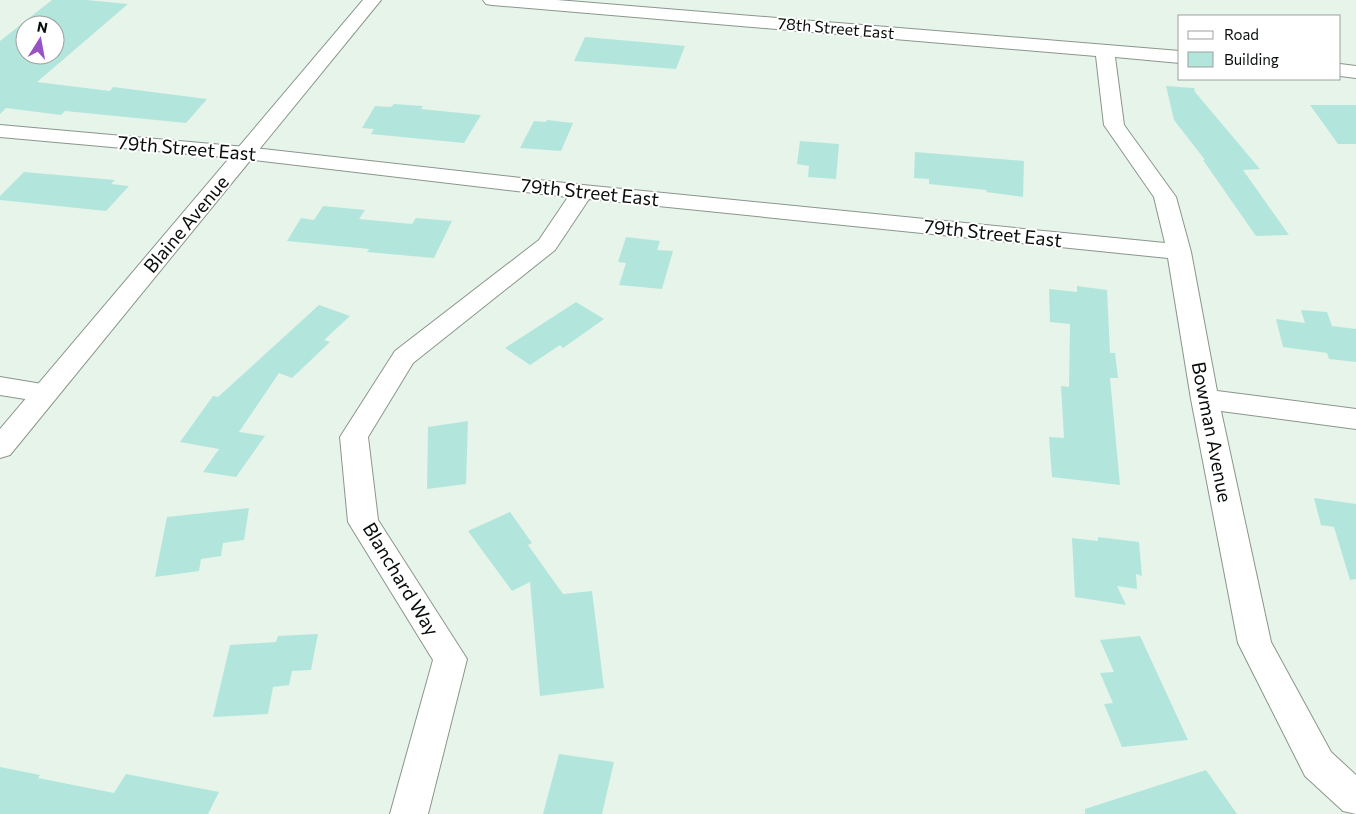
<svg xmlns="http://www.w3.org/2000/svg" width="1356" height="814" viewBox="0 0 1356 814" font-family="Commissioner,sans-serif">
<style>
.building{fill:#b2e6dd;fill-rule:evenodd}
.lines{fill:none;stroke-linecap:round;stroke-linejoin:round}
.minor-casing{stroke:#8a968c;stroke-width:2}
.tertiary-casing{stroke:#8a968c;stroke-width:2}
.minor{fill:#fff;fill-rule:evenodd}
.tertiary{fill:#fff;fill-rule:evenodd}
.labels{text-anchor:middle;stroke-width:4;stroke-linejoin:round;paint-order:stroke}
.far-street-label{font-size:16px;fill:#0a0e0b;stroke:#fff}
.street-label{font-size:19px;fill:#0a0e0b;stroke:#fff}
</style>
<rect width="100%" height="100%" fill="#e7f4ea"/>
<!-- building -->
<g class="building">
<path d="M52 0H87L128 4 37 82 110 91 113 87 207 99 186 123 65 111 61 115 6 108 0 114V41ZM25 25H55V55H25Z"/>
<polygon points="585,37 642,42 685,46 676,69 574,61"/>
<polygon points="1166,86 1194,88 1195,92 1260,169 1243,170 1289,235 1256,236 1203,160 1205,160 1174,120"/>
<polygon points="394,104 423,106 421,109 481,115 464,143 371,134 374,129 362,128 375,106 391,107"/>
<polygon points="1310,105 1356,105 1356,144 1338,144"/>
<polygon points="547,120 573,123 561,151 520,148 534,121 546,122"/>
<polygon points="800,141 839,144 836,179 808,177 809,166 797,164"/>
<polygon points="915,152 1024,161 1023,197 986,192 987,190 929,184 929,179 914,178"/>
<polygon points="24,172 115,180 111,184 129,186 106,211 0,200 0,196"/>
<polygon points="323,206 365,210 359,219 412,224 416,218 452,221 434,258 367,252 369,249 287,241 301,218 314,220"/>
<polygon points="626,237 660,241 657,250 673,251 662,289 619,285 626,263 618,262"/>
<polygon points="1077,286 1107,290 1110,353 1115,353 1118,378 1110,378 1120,485 1052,477 1049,437 1064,438 1061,386 1069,387 1070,324 1050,322 1049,289 1077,292"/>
<polygon points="576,302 604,319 563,348 560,345 530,365 505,348"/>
<polygon points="319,305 350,316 324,340 330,342 292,378 279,373 239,432 265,436 236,477 203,472 219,449 180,442 213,396 218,397"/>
<polygon points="1301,310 1327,312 1332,326 1356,329 1356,362 1329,359 1327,353 1283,347 1276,319 1305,323"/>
<polygon points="468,421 466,484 427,489 428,427"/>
<polygon points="1314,498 1356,504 1356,579 1350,580 1334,527 1321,525"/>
<polygon points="249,508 244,540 223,543 221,556 201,559 199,571 155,577 167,517"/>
<polygon points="510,512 532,543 528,545 563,594 592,591 604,688 540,696 530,582 512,591 468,531"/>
<polygon points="1098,537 1139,542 1142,576 1136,574 1137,589 1117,586 1126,605 1075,597 1072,538 1098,541"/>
<polygon points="318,634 311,670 292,671 289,685 273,687 268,714 213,717 230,645 276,642 278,636"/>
<polygon points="1140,636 1188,740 1122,747 1104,704 1113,703 1100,673 1114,672 1100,640"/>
<polygon points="559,754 614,762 602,814 543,814"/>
<polygon points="0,767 40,775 38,778 114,793 126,774 219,792 208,814 0,814"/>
<polygon points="1206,770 1237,814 1085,814 1085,809"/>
</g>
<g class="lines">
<!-- minor casing -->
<g class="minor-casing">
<g id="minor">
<polygon points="483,0 557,0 1180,51 1180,63 1115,57 1124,125 1176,197 1191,252 1217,391 1356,409 1356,429 1221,411 1271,642 1331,752 1356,775 1356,814 1343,811 1305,776 1238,643 1191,399 1168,258 589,199 555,250 413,363 368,437 378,520 467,659 428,814 390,814 433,660 348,522 340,437 395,351 539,240 568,197 246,159 0,137 0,125 246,147 583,185 1165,243 1154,197 1104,125 1096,56 492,5 486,4"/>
<polygon points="1340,64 1356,66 1356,78 1340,76"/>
<polygon points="0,377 54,386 58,393 54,400 44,402 0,395"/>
</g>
</g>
<!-- tertiary casing -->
<g class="tertiary-casing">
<polygon id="tertiary" points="363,0 381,0 10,455 0,458 0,429"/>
</g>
<!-- minor -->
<use href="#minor" class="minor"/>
<!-- tertiary -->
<use href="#tertiary" class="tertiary"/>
</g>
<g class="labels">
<!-- far-street labels -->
<g class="far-street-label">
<text transform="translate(836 28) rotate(5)" y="6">78th Street East</text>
</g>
<!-- street labels -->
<g class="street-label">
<text transform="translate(187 148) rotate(5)" y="7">79th Street East</text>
<text transform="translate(590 192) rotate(6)" y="7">79th Street East</text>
<text transform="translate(186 224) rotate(-50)" y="7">Blaine Avenue</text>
<text transform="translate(993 233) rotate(6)" y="7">79th Street East</text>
<text transform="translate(1212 432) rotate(79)" y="7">Bowman Avenue</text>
<text transform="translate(401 579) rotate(59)" y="7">Blanchard Way</text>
</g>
</g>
<!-- legend -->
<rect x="1178" y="15" width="162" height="65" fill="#ffffff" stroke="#9d9f9d"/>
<rect x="1188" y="31" width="25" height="8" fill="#ffffff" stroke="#9d9f9d"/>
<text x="1224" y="40" font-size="15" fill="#0a0e0b">Road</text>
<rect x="1188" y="52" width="25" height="15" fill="#b2e6dd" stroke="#9d9f9d"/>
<text x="1224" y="65" font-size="15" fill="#0a0e0b">Building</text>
<!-- north arrow -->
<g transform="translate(40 40) rotate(11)"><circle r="24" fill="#ffffff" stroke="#9d9f9d"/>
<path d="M0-4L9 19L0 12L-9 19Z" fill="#9752c6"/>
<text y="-8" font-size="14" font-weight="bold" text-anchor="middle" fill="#0a0e0b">N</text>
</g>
</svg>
